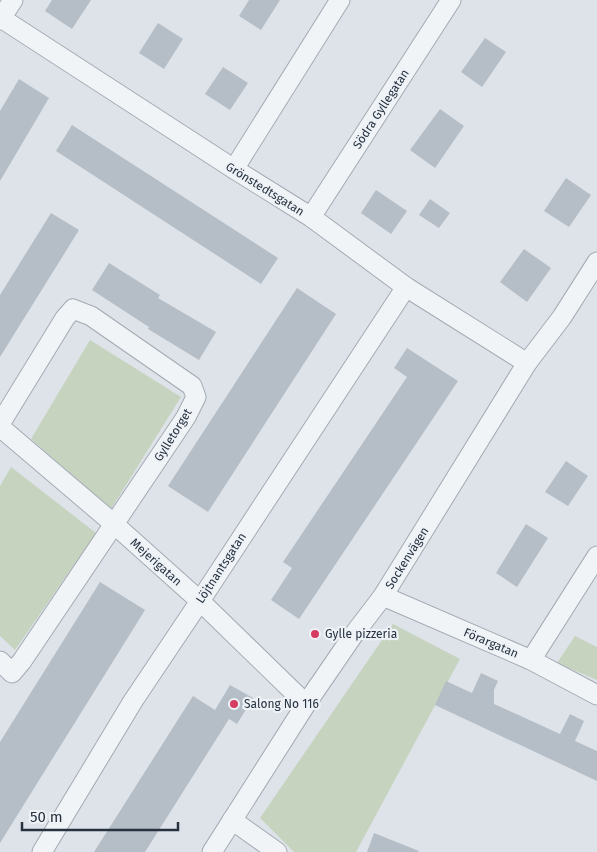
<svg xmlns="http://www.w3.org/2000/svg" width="597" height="852" viewBox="0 0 597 852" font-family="'Fira Sans',sans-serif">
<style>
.green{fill:#c6d3bf}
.building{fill:#b5bdc6}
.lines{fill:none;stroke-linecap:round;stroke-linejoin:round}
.minor-casing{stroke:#a3aab3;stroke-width:21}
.minor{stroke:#f1f4f7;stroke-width:19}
.poi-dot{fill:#d53c60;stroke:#eef2f6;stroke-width:2}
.labels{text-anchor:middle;stroke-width:4.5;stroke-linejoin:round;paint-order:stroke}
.street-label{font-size:12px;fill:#263240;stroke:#eef2f6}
.poi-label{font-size:12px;fill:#263240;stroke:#eef2f6;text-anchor:start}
</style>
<rect width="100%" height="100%" fill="#dee3e9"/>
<!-- green -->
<g class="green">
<polygon points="90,340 181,397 111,509 31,439"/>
<polygon points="11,467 96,533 15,650 0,636 0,486"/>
<polygon points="393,624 460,659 356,852 294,852 260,818"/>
<polygon points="575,636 597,647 597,680 557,663"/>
</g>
<!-- building -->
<g class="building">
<polygon points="52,0 91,0 72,29 45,11"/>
<polygon points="249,0 280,0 261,30 239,16"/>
<polygon points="158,23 183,39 164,69 139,53"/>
<polygon points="485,38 506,52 482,87 461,72"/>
<polygon points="223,67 248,83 230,110 205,94"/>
<polygon points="19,79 49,98 0,181 0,111"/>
<polygon points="440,109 464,126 435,168 410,150"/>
<polygon points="72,125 278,258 261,284 56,151"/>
<polygon points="566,178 591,195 569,227 544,211"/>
<polygon points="376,190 407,211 391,234 361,213"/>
<polygon points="430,199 450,213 439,228 419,215"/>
<polygon points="51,213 79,230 0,357 0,295"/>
<polygon points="524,249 551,268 527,302 500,282"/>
<polygon points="109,263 160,295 158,298 216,332 199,360 148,329 149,327 92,290"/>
<polygon points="297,288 336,314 208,512 168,486"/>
<polygon points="407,348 458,381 299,619 271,600 292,568 283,562 407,377 394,368"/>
<polygon points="566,461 588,476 568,506 545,492"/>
<polygon points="526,524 548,538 517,587 496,573"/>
<polygon points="100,582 145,610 0,843 0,742"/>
<polygon points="481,673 498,681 494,690 494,704 560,734 570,714 584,721 575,741 597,751 597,781 435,705 446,681 472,693"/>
<polygon points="230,685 253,698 237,724 229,719 145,852 94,852 193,696 215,710"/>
<polygon points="374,833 419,851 418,852 367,852"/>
</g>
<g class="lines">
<!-- minor casing -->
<g class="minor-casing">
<g id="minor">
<polyline points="1,18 234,169 311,217 406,287 527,363"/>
<polyline points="0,20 13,0"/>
<polyline points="234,169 340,0"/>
<polyline points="311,217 451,0"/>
<polyline points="0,424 65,318 73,309 91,316 192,386 196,397 186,417 22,661 12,673 0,661"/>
<polyline points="0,427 114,524 200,601 306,704"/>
<polyline points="383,596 531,660 597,695"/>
<polyline points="531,660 597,556"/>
<polyline points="232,820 277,852"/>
<polyline points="42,852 133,701 200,601 406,287"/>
<polyline points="212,852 306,704 354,634 383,596 527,363 562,317 597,262"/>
</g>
</g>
<!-- minor -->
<use href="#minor" class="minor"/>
</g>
<!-- markers -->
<g class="poi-dot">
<circle cx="315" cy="634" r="5"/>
<circle cx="234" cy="704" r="5"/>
</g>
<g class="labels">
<!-- street labels -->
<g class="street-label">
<text transform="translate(381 109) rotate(-57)" y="4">Södra Gyllegatan</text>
<text transform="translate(265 189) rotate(32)" y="4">Grönstedtsgatan</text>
<text transform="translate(173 435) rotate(-58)" y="4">Gylletorget</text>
<text transform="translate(407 558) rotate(-58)" y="4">Sockenvägen</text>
<text transform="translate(156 562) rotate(42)" y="4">Mejerigatan</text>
<text transform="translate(221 568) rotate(-57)" y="4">Löjtnantsgatan</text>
<text transform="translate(491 643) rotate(23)" y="4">Förargatan</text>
</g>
<!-- poi labels -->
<g class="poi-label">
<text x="325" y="638">Gylle pizzeria</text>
<text x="244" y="708">Salong No 116</text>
</g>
</g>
<!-- scale -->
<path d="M22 822v8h156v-8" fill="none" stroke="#263240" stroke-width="2.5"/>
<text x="30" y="822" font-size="15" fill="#263240" stroke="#eef2f6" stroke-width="4" paint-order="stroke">50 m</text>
</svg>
